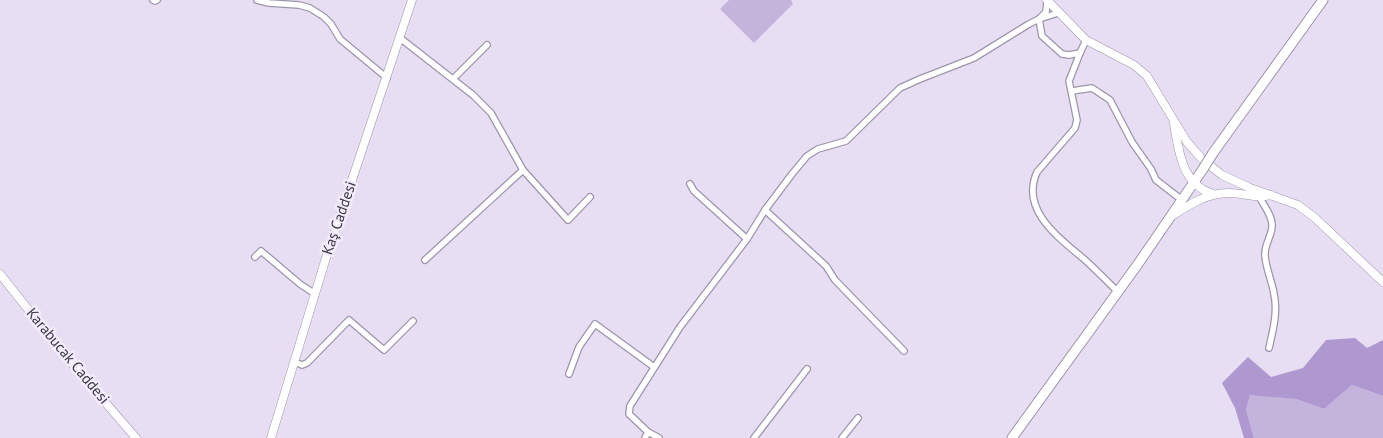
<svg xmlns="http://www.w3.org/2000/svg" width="1383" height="438" viewBox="0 0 1383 438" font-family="'PT Sans',sans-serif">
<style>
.green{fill:#c4b4db}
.forest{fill:#af98d0}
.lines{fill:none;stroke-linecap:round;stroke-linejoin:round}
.minor-casing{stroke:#9d95a9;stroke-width:8}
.tertiary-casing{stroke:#9d95a9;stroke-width:9}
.secondary-casing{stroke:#9d95a9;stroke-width:11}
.minor{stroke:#fff;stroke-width:5.5}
.tertiary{stroke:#fff;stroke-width:8}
.secondary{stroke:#fff;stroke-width:9}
.secondary-bridge-casing{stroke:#9d95a9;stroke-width:11;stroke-linecap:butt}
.secondary-bridge{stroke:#fff;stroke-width:9}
.labels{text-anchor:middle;stroke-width:5;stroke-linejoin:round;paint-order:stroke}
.street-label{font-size:15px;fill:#3b3740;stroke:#f3ecfe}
</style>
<rect width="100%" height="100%" fill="#e7def4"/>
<!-- green -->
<g class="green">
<polygon points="729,0 791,0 793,4 754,43 720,9"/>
<polygon points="1352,385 1383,396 1383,438 1254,438 1246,410 1250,394 1296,399 1324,409"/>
</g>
<!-- forest -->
<polygon class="forest" points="1355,338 1367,348 1383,340 1383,396 1352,385 1324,409 1296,399 1250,395 1246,410 1254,438 1244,438 1235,408 1222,383 1248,357 1271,377 1303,368 1326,340"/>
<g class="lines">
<!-- minor casing -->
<g class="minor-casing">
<g id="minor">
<polyline points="153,0 155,1 157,0"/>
<polyline points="257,0 269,3 299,5 310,8 324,17 331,24 340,39 387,78"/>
<polyline points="1040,18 1046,12 1047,1"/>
<polyline points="1039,19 1042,36 1062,54 1069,55 1080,53"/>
<polyline points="400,38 473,95 491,113 523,170 568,220 590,197"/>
<path d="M1086 40 1080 53 1069 81 1077 120 1075 128 1037 172C1020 210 1058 237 1084 259 1095 269 1106 280 1117 291"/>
<polyline points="453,79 487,45"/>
<polyline points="1072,91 1092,88 1110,100 1132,142 1151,169 1156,180 1182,200"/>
<polyline points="690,184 694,191 747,239"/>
<path d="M1260 198C1264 206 1273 217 1272 226 1272 236 1264 244 1265 256 1266 269 1272 281 1274 294 1278 312 1273 330 1269 348"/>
<polyline points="765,210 826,266 835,280 904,351"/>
<polyline points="255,257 261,251 300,284 315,294"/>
<polyline points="425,260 523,170"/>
<polyline points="294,362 302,365 307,363 349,320 384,350 413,321"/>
<polyline points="569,374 579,347 595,324 654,367"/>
<polyline points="648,432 659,438"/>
<polyline points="645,438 648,432 629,414 630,406 680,327 747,239 765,210 792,174 807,156 818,149 846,141 900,88 920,79 974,58 1029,24 1039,19 1058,13"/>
<polyline points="754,438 807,369"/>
<polyline points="842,438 858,418"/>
</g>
</g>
<!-- tertiary casing -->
<g class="tertiary-casing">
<g id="tertiary">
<polyline points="1047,0 1086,40 1134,65 1147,76 1187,142 1201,158"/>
<path d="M1174 124C1179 153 1182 184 1213 194"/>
<polyline points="1212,167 1222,175 1250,188 1298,205 1315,218 1383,282"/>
<path d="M1172 216C1190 204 1207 193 1229 193 1246 193 1254 199 1271 195"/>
<polyline points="0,274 62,352 136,438"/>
<polyline points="271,438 325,261 412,0"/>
</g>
</g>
<!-- secondary casing -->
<g class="secondary-casing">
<g id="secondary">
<polyline points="1213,153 1323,0"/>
<polyline points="1012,438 1138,264 1203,169"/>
</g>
</g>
<!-- minor -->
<use href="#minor" class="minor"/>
<!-- tertiary -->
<use href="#tertiary" class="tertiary"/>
<!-- secondary -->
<use href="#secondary" class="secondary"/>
<!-- secondary-bridge casing -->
<g class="secondary-bridge-casing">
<polyline id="secondary-bridge" points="1203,169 1213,153"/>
</g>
<!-- secondary-bridge -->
<use href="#secondary-bridge" class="secondary-bridge"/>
</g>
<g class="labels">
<!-- street labels -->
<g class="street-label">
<text transform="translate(339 218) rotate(-71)" y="5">Kaş Caddesi</text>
<text transform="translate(68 356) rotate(50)" y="5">Karabucak Caddesi</text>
</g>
</g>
</svg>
